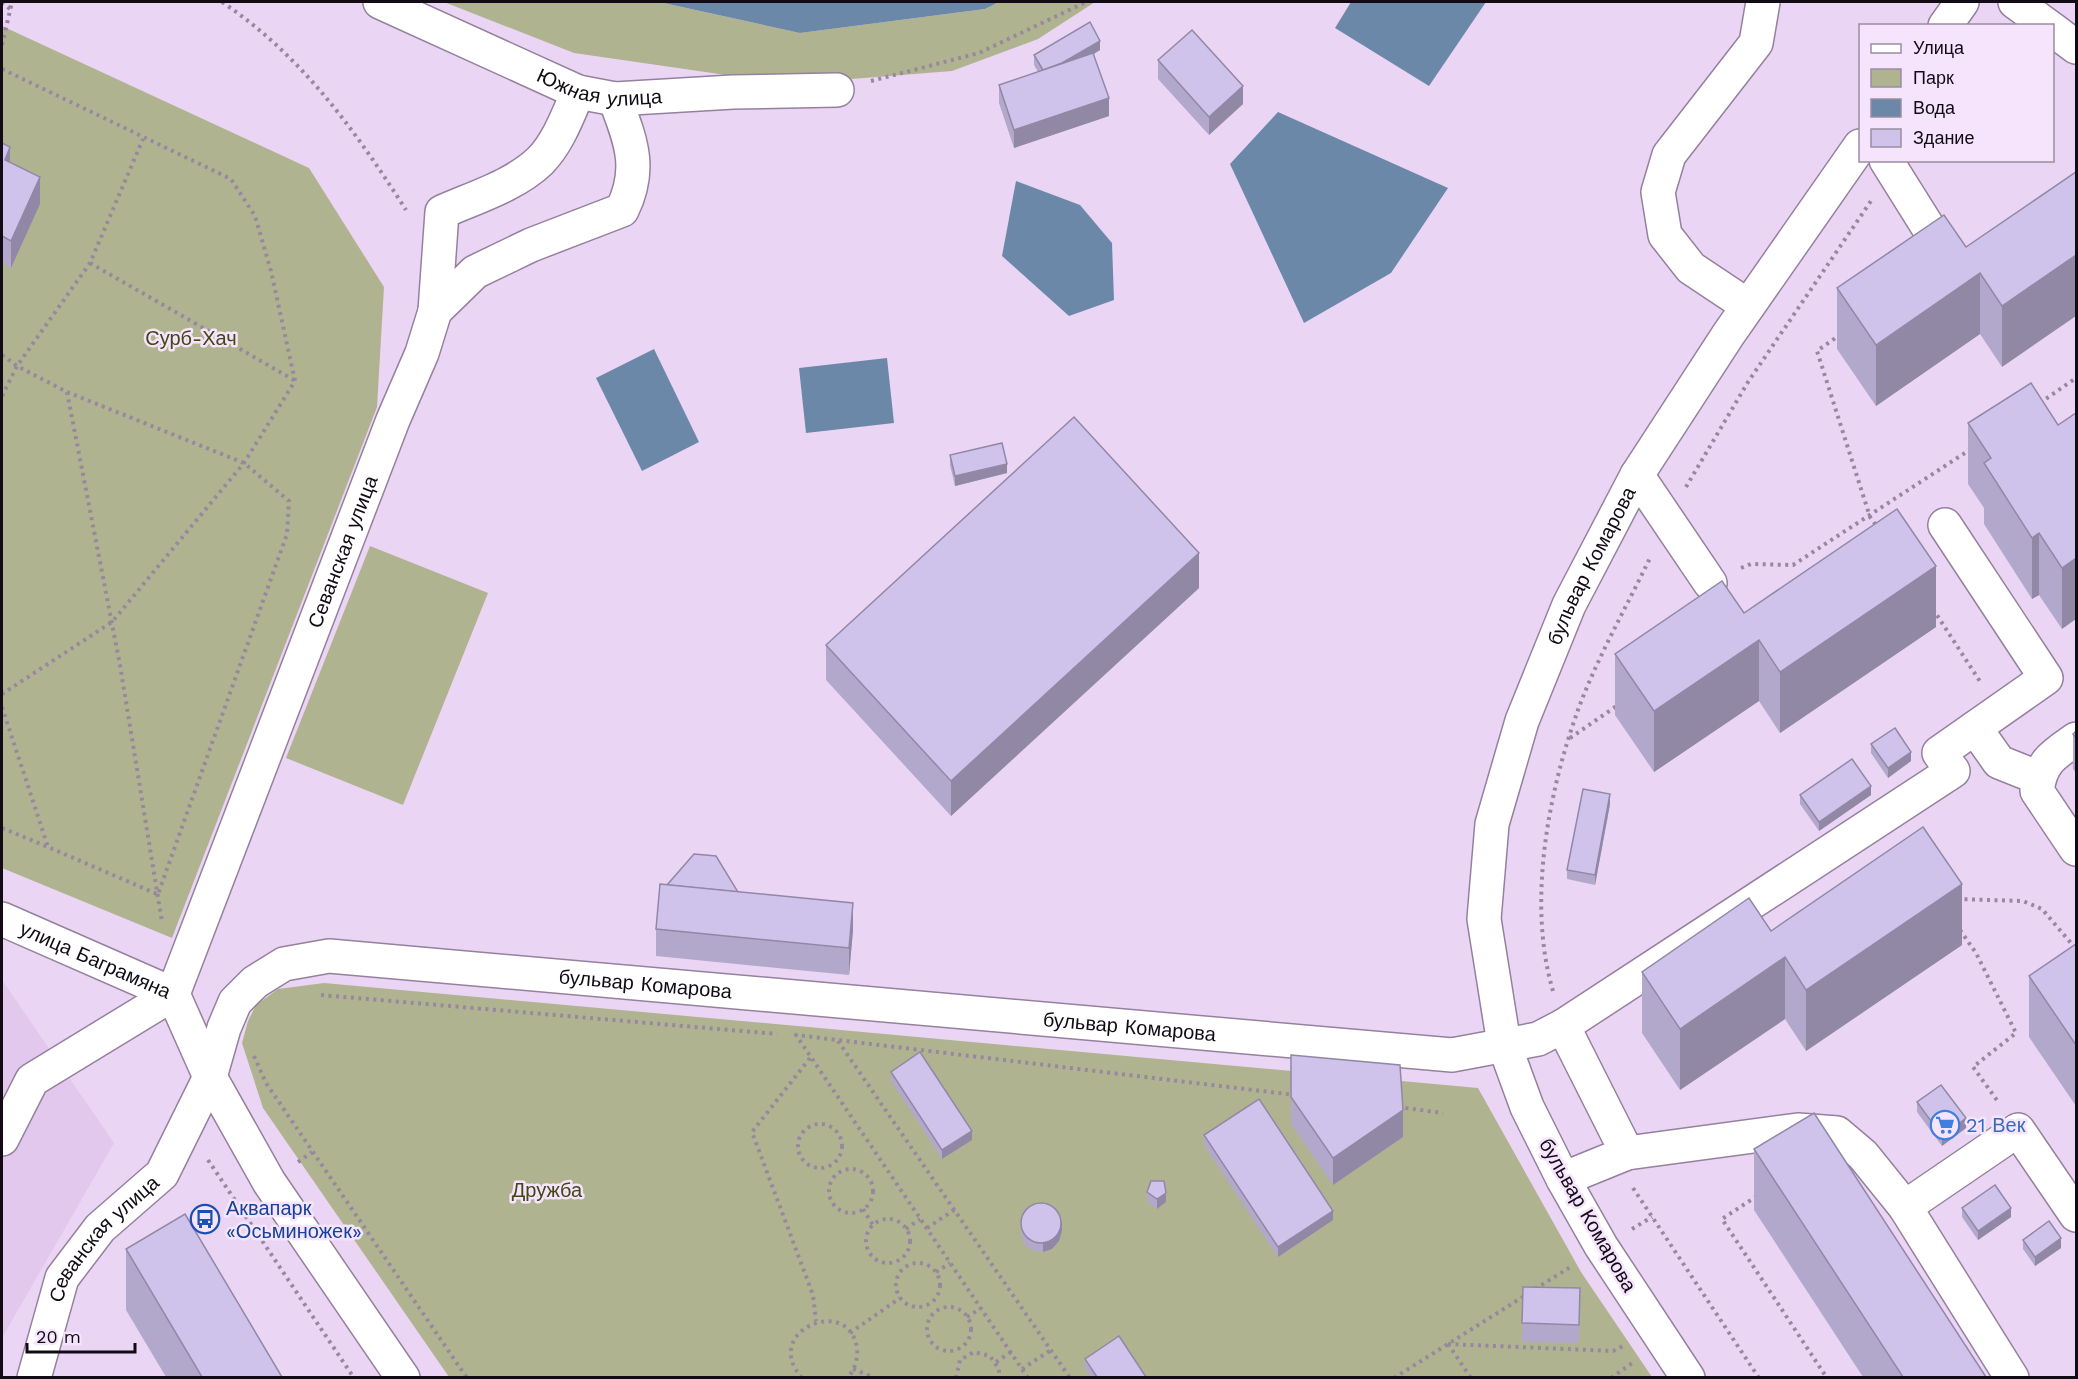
<svg xmlns="http://www.w3.org/2000/svg" width="2078" height="1379" viewBox="0 0 2078 1379" font-family="'Work Sans',sans-serif">
<style>
.built{fill:#e3c8ee}
.green{fill:#b0b390}
.water{fill:#6c88a8}
.lines{fill:none;stroke-linecap:round;stroke-linejoin:round}
.minor-casing{stroke:#95809d;stroke-width:36}
.path{stroke:#98889f;stroke-width:4;stroke-dasharray:3 4.5;stroke-linecap:butt}
.minor{stroke:#fff;stroke-width:33}
.wall{fill:#b2a8cb}
.shaded-wall{fill:#9188a5}
.building{fill:#cfc3ec;stroke:#9188a5;stroke-width:1.5}
.labels{text-anchor:middle;stroke-width:5;stroke-linejoin:round;paint-order:stroke}
.street-label{font-size:20px;fill:#120b15;stroke:#f6e4fd}
.park-label{font-size:20px;fill:#444613;stroke:#f6e4fd}
.shop-label{font-size:20px;fill:#366cbe;stroke:#f6e4fd;text-anchor:start}
.transit-label{font-size:20px;fill:#164399;stroke:#f6e4fd;text-anchor:start}
</style>
<rect width="100%" height="100%" fill="#ebd5f4"/>
<!-- built -->
<polygon class="built" points="2,980 114,1143 2,1338"/>
<!-- green -->
<g class="green">
<polygon points="444,2 659,2 800,33 985,9 999,2 1095,2 1038,39 952,71 789,84 574,53"/>
<polygon points="2,26 309,168 384,287 377,407 172,938 2,868"/>
<polygon points="370,546 488,593 403,805 286,758"/>
<polygon points="324,983 1478,1088 1581,1272 1652,1377 449,1377 263,1108 242,1043 248,1021 256,1005 278,989"/>
</g>
<!-- water -->
<g class="water">
<polygon points="659,2 999,2 985,9 800,33"/>
<polygon points="1351,2 1486,2 1429,86 1335,28"/>
<polygon points="1278,112 1448,188 1391,273 1304,323 1230,164"/>
<polygon points="1016,181 1080,205 1112,243 1114,300 1069,316 1002,256"/>
<polygon points="654,349 699,442 642,471 596,378"/>
<polygon points="887,358 894,423 806,433 799,368"/>
</g>
<g class="lines">
<!-- minor casing -->
<g class="minor-casing">
<g id="minor">
<path id="s1" d="M380 2 578 92 615 99 733 92 837 90"/>
<polyline points="2015,2 2048,26"/>
<polyline points="1945,26 1962,2"/>
<polyline points="2052,29 2076,47"/>
<polyline points="1886,160 1948,259"/>
<polyline points="1748,306 1691,268 1665,235 1658,192 1669,155 1756,43 1763,2"/>
<path d="M435 311 442 212C473 198 514 186 540 161 558 143 568 115 578 92"/>
<polyline points="1637,475 1710,583"/>
<polyline points="1975,728 1999,762 2039,778"/>
<path d="M2076 739C2053 755 2041 761 2037 791L2076 849"/>
<path id="s2" d="M2 919 173 994 210 1077 269 1182 403 1378"/>
<polyline points="1563,1026 1627,1153"/>
<path id="s3" d="M2 1139 32 1080 173 994 393 420 422 353 435 311 475 272 531 245 622 210C643 168 630 139 615 99"/>
<polyline points="1563,1179 1627,1153 1798,1130 1837,1133 1863,1155 1905,1207 2012,1378"/>
<polyline points="1905,1207 2018,1130 2076,1215"/>
<path id="s4" d="M34 1378 62 1278 100 1228 162 1174 210 1077 224 1028 235 1002 255 982 284 964 329 956 1452 1055 1538 1039 1563 1026 1953 771 1939 753 2046 678 1945 525"/>
<path id="s5" d="M1688 1378 1601 1246 1563 1179 1527 1107 1504 1044 1484 919 1492 824 1522 721 1569 605 1637 475 1728 335 1860 146"/>
</g>
</g>
<!-- path -->
<g class="path">
<polyline points="2,2 10,9"/>
<path d="M222 2C301 55 355 130 406 210"/>
<polyline points="2,45 12,2"/>
<polyline points="2,69 231,179 255,216 271,271 295,381 244,463 112,622 2,694"/>
<polyline points="871,81 979,53 1086,2"/>
<polyline points="90,263 294,380"/>
<polyline points="1841,334 1817,351 1870,517 1878,528"/>
<polyline points="2,355 17,366 67,392 244,463 289,501 287,534 158,894"/>
<polyline points="67,392 120,665 162,922"/>
<polyline points="2,396 17,366 90,263 143,139"/>
<polyline points="2040,403 2076,378"/>
<polyline points="1686,487 1748,382 1871,201"/>
<polyline points="1741,568 1751,564 1793,565 1971,449"/>
<polyline points="1933,609 1981,683"/>
<polyline points="2,707 48,847 157,894"/>
<polyline points="1570,738 1618,705"/>
<polyline points="2,828 48,847"/>
<polyline points="1957,899 2023,901 2042,909 2076,949"/>
<polyline points="1960,930 1976,953 2016,1033 1973,1067 1999,1103"/>
<path d="M1553 991C1527 904 1548 793 1578 710 1597 658 1626 608 1650 558"/>
<polyline points="321,995 777,1034"/>
<polyline points="838,1041 1070,1378"/>
<polyline points="254,1056 266,1083 467,1378"/>
<polyline points="810,1058 752,1132 813,1295 816,1321"/>
<polyline points="1398,1107 1443,1113"/>
<circle cx="820" cy="1146" r="22"/>
<polyline points="208,1160 354,1378"/>
<polyline points="298,1162 312,1152"/>
<circle cx="851" cy="1191" r="22"/>
<polyline points="1633,1188 1759,1378"/>
<polyline points="1757,1196 1722,1219 1827,1378"/>
<polyline points="863,1209 873,1225"/>
<circle cx="888" cy="1241" r="22"/>
<polyline points="927,1228 954,1210"/>
<polyline points="906,1229 920,1219"/>
<polyline points="1632,1229 1652,1217"/>
<circle cx="918" cy="1285" r="22"/>
<polyline points="936,1272 950,1263"/>
<polyline points="1535,1289 1572,1266"/>
<circle cx="949" cy="1329" r="22"/>
<polyline points="967,1317 981,1308"/>
<polyline points="850,1333 900,1298"/>
<polyline points="1448,1344 1613,1351 1625,1345"/>
<polyline points="1448,1344 1471,1378"/>
<polyline points="996,1362 1011,1352"/>
<polyline points="853,1369 875,1378"/>
<polyline points="1022,1369 1051,1350"/>
<path d="M802 1378C760 1331 849 1294 857 1348 858 1359 855 1370 847 1378"/>
<polyline points="956,1378 960,1360 974,1352 990,1356 999,1369 999,1378"/>
<polyline points="1028,1378 796,1035 1295,1095"/>
<polyline points="1394,1378 1526,1295"/>
<polyline points="1611,1378 1635,1361"/>
</g>
<!-- minor -->
<use href="#minor" class="minor"/>
</g>
<!-- wall -->
<g class="wall">
<polygon points="1100,50 1094,54 1109,116 1014,148 999,103 999,85 1038,72 1034,65 1034,55"/>
<polygon points="1158,60 1243,104 1209,135 1158,79"/>
<polygon points="2,143 10,163 40,204 11,268 2,263"/>
<polygon points="2076,172 2002,367 1980,334 1876,406 1837,349 1837,288 1966,247"/>
<polygon points="2076,413 2062,629 2039,595 2032,599 1984,524 1984,508 1968,484 1968,423 2058,425"/>
<polygon points="950,455 1007,473 955,486 950,465"/>
<polygon points="1199,588 951,816 826,680 826,645"/>
<polygon points="1744,613 1936,627 1780,733 1759,701 1654,772 1615,715 1615,654"/>
<polygon points="2076,731 2076,773 2073,769 2073,734"/>
<polygon points="1871,744 1911,761 1888,778 1871,753"/>
<polygon points="1800,795 1871,795 1819,831 1800,804"/>
<polygon points="1610,804 1595,885 1567,879 1567,870"/>
<polygon points="738,892 853,930 849,975 656,956 656,929"/>
<polygon points="1771,931 1962,945 1806,1051 1785,1019 1680,1090 1642,1033 1642,972"/>
<polygon points="2076,944 2076,1106 2029,1037 2029,976"/>
<polygon points="1291,1055 1403,1137 1333,1185 1291,1124"/>
<polygon points="891,1072 972,1140 942,1159 891,1081"/>
<polygon points="1917,1102 1966,1128 1942,1146 1917,1112"/>
<polygon points="1204,1135 1333,1220 1278,1257 1204,1145"/>
<polygon points="1754,1149 1986,1377 1863,1377 1754,1210"/>
<polygon points="1147,1192 1166,1202 1157,1209 1147,1201"/>
<polygon points="1962,1208 2011,1217 1978,1240 1962,1217"/>
<polygon points="1021,1224 1062,1231 1059,1241 1052,1249 1043,1252 1032,1250 1024,1244 1021,1233"/>
<polygon points="2023,1240 2061,1248 2035,1266 2023,1249"/>
<polygon points="126,1249 282,1377 166,1377 126,1310"/>
<polygon points="1580,1288 1579,1343 1522,1342 1522,1323"/>
<polygon points="1085,1359 1146,1377 1091,1377 1085,1369"/>
</g>
<!-- shaded-wall -->
<g class="shaded-wall">
<polygon points="1100,41 1100,50 1045,83 1045,74"/>
<polygon points="1243,86 1243,104 1209,135 1209,117"/>
<polygon points="1109,98 1109,116 1014,148 1014,130"/>
<polygon points="10,147 10,175 5,160"/>
<polygon points="40,177 40,204 11,268 11,241"/>
<polygon points="2076,255 2076,316 2002,367 2002,306"/>
<polygon points="1980,273 1980,334 1876,406 1876,345"/>
<polygon points="1007,464 1007,473 955,486 955,476"/>
<polygon points="2039,533 2039,595 2032,599 2032,538"/>
<polygon points="1199,553 1199,588 951,816 951,781"/>
<polygon points="2076,558 2076,619 2062,629 2062,568"/>
<polygon points="1936,566 1936,627 1780,733 1780,672"/>
<polygon points="1759,640 1759,701 1654,772 1654,711"/>
<polygon points="1911,752 1911,761 1888,778 1888,768"/>
<polygon points="1871,786 1871,795 1819,831 1819,822"/>
<polygon points="1610,794 1610,804 1595,885 1595,875"/>
<polygon points="1962,884 1962,945 1806,1051 1806,990"/>
<polygon points="853,903 853,930 849,975 849,948"/>
<polygon points="1785,957 1785,1019 1680,1090 1680,1029"/>
<polygon points="1403,1110 1403,1137 1333,1185 1333,1158"/>
<polygon points="1966,1118 1966,1128 1942,1146 1942,1136"/>
<polygon points="972,1131 972,1140 942,1159 942,1150"/>
<polygon points="1166,1193 1166,1202 1157,1209 1157,1199"/>
<polygon points="2011,1208 2011,1217 1978,1240 1978,1231"/>
<polygon points="1333,1211 1333,1220 1278,1257 1278,1247"/>
<polygon points="1062,1221 1062,1231 1059,1241 1052,1249 1043,1252 1043,1243"/>
<polygon points="2061,1238 2061,1248 2035,1266 2035,1257"/>
</g>
<!-- building -->
<g class="building">
<polygon points="1090,22 1100,41 1062,63 1043,70 1034,55"/>
<polygon points="1192,30 1243,86 1209,117 1158,60"/>
<polygon points="1093,53 1109,98 1014,130 999,85"/>
<polygon points="2,143 10,147 5,160 40,177 11,241 2,236"/>
<polygon points="2076,172 2076,255 2002,306 1980,273 1876,345 1837,288 1944,215 1966,247"/>
<polygon points="2031,383 2058,425 2076,413 2076,558 2062,568 2039,533 2032,538 1984,463 1991,458 1968,423"/>
<polygon points="1074,417 1199,553 951,781 826,645"/>
<polygon points="1002,443 1007,464 955,476 950,455"/>
<polygon points="1897,509 1936,566 1780,672 1759,640 1654,711 1615,654 1722,581 1744,613"/>
<polygon points="1895,728 1911,752 1888,768 1871,744"/>
<polygon points="2076,731 2076,738 2073,734"/>
<polygon points="1852,759 1871,786 1819,822 1800,795"/>
<polygon points="1583,789 1610,794 1595,875 1567,870"/>
<polygon points="1923,827 1962,884 1806,990 1785,957 1680,1029 1642,972 1749,898 1771,931"/>
<polygon points="694,854 716,856 738,892 667,885"/>
<polygon points="660,884 853,903 849,948 656,929"/>
<polygon points="2076,944 2076,1045 2029,976"/>
<polygon points="920,1052 972,1131 942,1150 891,1072"/>
<polygon points="1291,1055 1400,1065 1403,1110 1333,1158 1291,1097"/>
<polygon points="1941,1085 1966,1118 1942,1136 1917,1102"/>
<polygon points="1259,1099 1333,1211 1278,1247 1204,1135"/>
<polygon points="1814,1113 1986,1377 1903,1377 1754,1149"/>
<polygon points="1151,1181 1164,1181 1166,1193 1157,1199 1147,1192"/>
<polygon points="1995,1185 2011,1208 1978,1231 1962,1208"/>
<circle cx="1041" cy="1223" r="20"/>
<polygon points="185,1214 282,1377 202,1377 126,1249"/>
<polygon points="2049,1221 2061,1238 2035,1257 2023,1240"/>
<polygon points="1523,1287 1580,1288 1579,1325 1522,1323"/>
<polygon points="1119,1336 1146,1377 1097,1377 1085,1359"/>
</g>
<!-- icons -->
<defs>
<g id="supermarket-ring" transform="scale(1.5)"><circle r="9.5" fill="#f6e4fd" stroke="#3f7fe0" stroke-width="1.5"/><path d="M-6-5.5h2.5l.6 2H6L4.5 2H-2.5L-4.4-4H-6ZM-1.5 3.2a1.3 1.3 0 1 0 .1 0ZM3 3.2a1.3 1.3 0 1 0 .1 0Z" fill="#3f7fe0"/></g>
<g id="bus-ring" transform="scale(1.5)"><circle r="9.5" fill="#f6e4fd" stroke="#1a4fb4" stroke-width="1.5"/><path d="M-5-6H5V4H4V6H2V4H-2V6H-4V4H-5ZM-3.5-4V0h7V-4ZM-3.5 1.2v1.5H-2V1.2ZM2 1.2v1.5H3.5V1.2Z" fill="#1a4fb4"/></g>
</defs>
<g fill-rule="evenodd">
<use href="#supermarket-ring" x="1945" y="1125"/>
<use href="#bus-ring" x="205" y="1219"/>
</g>
<g class="labels">
<!-- street labels -->
<g class="street-label">
<text dy="7" stroke="none"><textPath href="#s1" startOffset="238">Южная улица</textPath></text>
<text dy="7" stroke="none"><textPath href="#s3" startOffset="705">Севанская улица</textPath></text>
<text dy="7" stroke="none"><textPath href="#s5" startOffset="882">бульвар Комарова</textPath></text>
<text dy="7" stroke="none"><textPath href="#s2" startOffset="102">улица Баграмяна</textPath></text>
<text dy="7" stroke="none"><textPath href="#s4" startOffset="862">бульвар Комарова</textPath></text>
<text dy="7" stroke="none"><textPath href="#s4" startOffset="1348">бульвар Комарова</textPath></text>
<text transform="translate(1588 1215) rotate(60)" y="7">бульвар Комарова</text>
<text dy="7" stroke="none"><textPath href="#s4" startOffset="160">Севанская улица</textPath></text>
</g>
<!-- park labels -->
<g class="park-label">
<text x="191" y="345">Сурб-Хач</text>
<text x="547" y="1197">Дружба</text>
</g>
<!-- shop labels -->
<g class="shop-label">
<text x="1966" y="1132">21 Век</text>
</g>
<!-- transit labels -->
<g class="transit-label">
<text x="226" y="1215">Аквапарк<tspan x="226" dy="23">«Осьминожек»</tspan></text>
</g>
</g>
<!-- border -->
<rect width="2078" height="1379" fill="none" stroke="#120b15" stroke-width="6"/>
<!-- legend -->
<rect x="1859" y="24" width="195" height="138" fill="#f6e4fd" stroke="#9b8da0" stroke-width="1.5"/>
<rect x="1871" y="44" width="30" height="9" fill="#ffffff" stroke="#9b8da0" stroke-width="1.5"/>
<text x="1913" y="54" font-size="18" fill="#120b15">Улица</text>
<rect x="1871" y="69" width="30" height="18" fill="#b0b390" stroke="#9b8da0" stroke-width="1.5"/>
<text x="1913" y="84" font-size="18" fill="#120b15">Парк</text>
<rect x="1871" y="99" width="30" height="18" fill="#6c88a8" stroke="#9b8da0" stroke-width="1.5"/>
<text x="1913" y="114" font-size="18" fill="#120b15">Вода</text>
<rect x="1871" y="129" width="30" height="18" fill="#cfc3ec" stroke="#9b8da0" stroke-width="1.5"/>
<text x="1913" y="144" font-size="18" fill="#120b15">Здание</text>
<!-- scale -->
<path d="M27 1343v9h108v-9" fill="none" stroke="#120b15" stroke-width="3"/>
<text x="36" y="1343" font-size="18" fill="#120b15" stroke="#f6e4fd" stroke-width="4.5" paint-order="stroke">20 m</text>
</svg>
